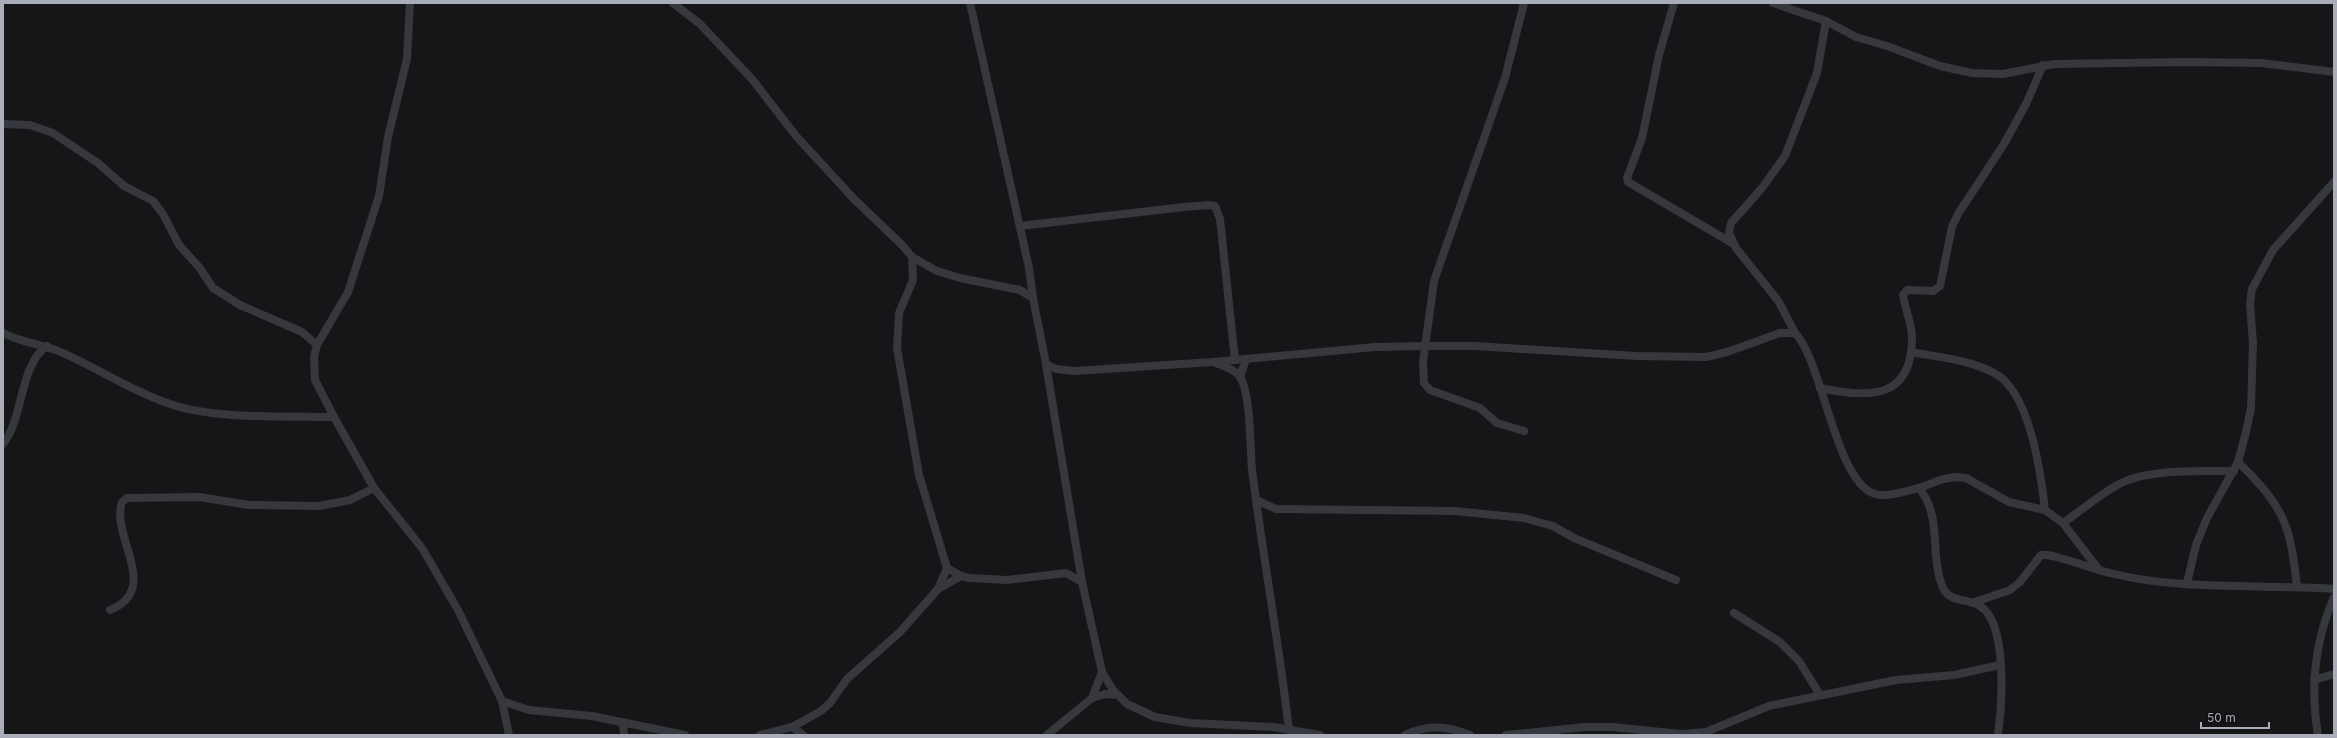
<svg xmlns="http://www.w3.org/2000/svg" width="2337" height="738" viewBox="0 0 2337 738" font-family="Inter,sans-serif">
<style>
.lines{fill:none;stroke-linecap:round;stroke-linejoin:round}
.street{stroke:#37383d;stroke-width:8}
</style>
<rect width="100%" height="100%" fill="#161618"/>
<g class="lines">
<!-- street -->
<g class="street">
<polyline points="410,3 407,59 388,137 379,196 348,292 317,345 314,357 315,380 334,417 374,488 422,548 458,610 502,701 509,735"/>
<path d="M673 3 700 24 752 79 796 136 854 199 902 245 912 257 937 271 960 278 1020 290 1033 298 1046 364 1056 369 1074 371 1213 362 1375 347 1424 346H1475L1636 356 1706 357 1727 352 1780 333H1795C1824 362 1836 492 1880 495 1892 496 1907 491 1919 488 1943 517 1929 555 1943 588 1950 603 1969 598 1980 606 2008 623 2002 707 1998 735"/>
<polyline points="970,3 1029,268 1033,298"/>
<polyline points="1674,3 1659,55 1642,138 1627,178 1628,182 1732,243"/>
<polyline points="1773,3 1826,21 1856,37 1887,46 1940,66 1972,73 2003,74 2054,64 2187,62 2261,63 2334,72"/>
<polyline points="3,124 30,125 53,133 98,163 124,186 153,201 163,214 179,245 199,267 213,288 240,305 302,332 317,345"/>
<polyline points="1020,226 1184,207 1209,205 1215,206 1220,219 1235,360"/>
<polyline points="912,257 913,280 899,313 897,348 919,475 947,568 961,576 969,578 1007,580 1066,573 1082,582"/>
<path d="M3 333C21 343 44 344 63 353 101 370 137 394 176 406 219 419 288 416 334 417"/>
<polyline points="1795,333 1779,302 1736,248 1729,233 1731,223 1762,188 1785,156 1817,73 1826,21"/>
<path d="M1911 352C1938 357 1970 360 1994 373 2030 391 2041 474 2045 510"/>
<path d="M1214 362C1222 366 1235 369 1240 377 1251 394 1250 448 1252 470 1263 557 1279 643 1289 730"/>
<polyline points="1046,364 1082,582 1102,672 1113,690 1127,704 1155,717 1190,723 1273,727 1320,735"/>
<polyline points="1240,377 1246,359"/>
<path d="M1820 388C1871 399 1913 399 1912 335 1911 322 1905 308 1903 295L1907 290 1933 291 1940 286 1952 227 1958 214 2004 144 2026 104 2043 65"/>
<polyline points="1524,431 1497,423 1480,408 1430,390 1424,383 1423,362 1434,281 1505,78 1524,3"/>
<path d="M3 444C24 418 19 365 47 346"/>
<path d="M2238 462C2284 507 2290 523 2297 587"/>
<polyline points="1919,488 1943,479 1956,477 1966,478 2009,502 2045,510 2063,523 2099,570"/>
<polyline points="1256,500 1276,509 1455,511 1524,518 1553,526 1574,538 1676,580"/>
<path d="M2063 523C2082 510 2100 494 2121 483 2149 469 2203 471 2234 471"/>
<polyline points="2187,583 2196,545 2207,518 2238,462 2246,432 2251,408 2253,343 2250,304 2252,289 2273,250 2334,182"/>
<polyline points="938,589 947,568"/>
<path d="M1972 603 2010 590 2020 582 2041 555C2052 553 2096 570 2110 573 2180 591 2262 584 2334 589"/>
<path d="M110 610C162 589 110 536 122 502L127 498 199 497 249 505 319 506 350 500 374 488"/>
<polyline points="1734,613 1780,642 1799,661 1820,695"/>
<polyline points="2314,680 2334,674"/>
<polyline points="1092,698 1105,694 1118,695"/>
<polyline points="502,701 529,710 592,716 685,735"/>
<polyline points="623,723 624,735"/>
<polyline points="792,727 803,735"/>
<polyline points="760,735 792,727 821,711 830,703 847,679 900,632 938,589 961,576"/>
<polyline points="1047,735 1092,698 1102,672"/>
<path d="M1405 735C1428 724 1447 726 1470 735"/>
<polyline points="1506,735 1585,727 1612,727 1681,734 1706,732 1769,706 1896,680 1954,675 2000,665"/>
<path d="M2318 735C2310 688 2315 641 2334 597"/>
</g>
</g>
<!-- border -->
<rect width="2337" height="738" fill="none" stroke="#a8adb8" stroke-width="8"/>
<!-- scale -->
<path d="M2201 722v6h68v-6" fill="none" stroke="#a8adb8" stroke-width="2"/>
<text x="2207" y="722" font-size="12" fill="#a8adb8" stroke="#111113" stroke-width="3" paint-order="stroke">50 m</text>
</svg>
